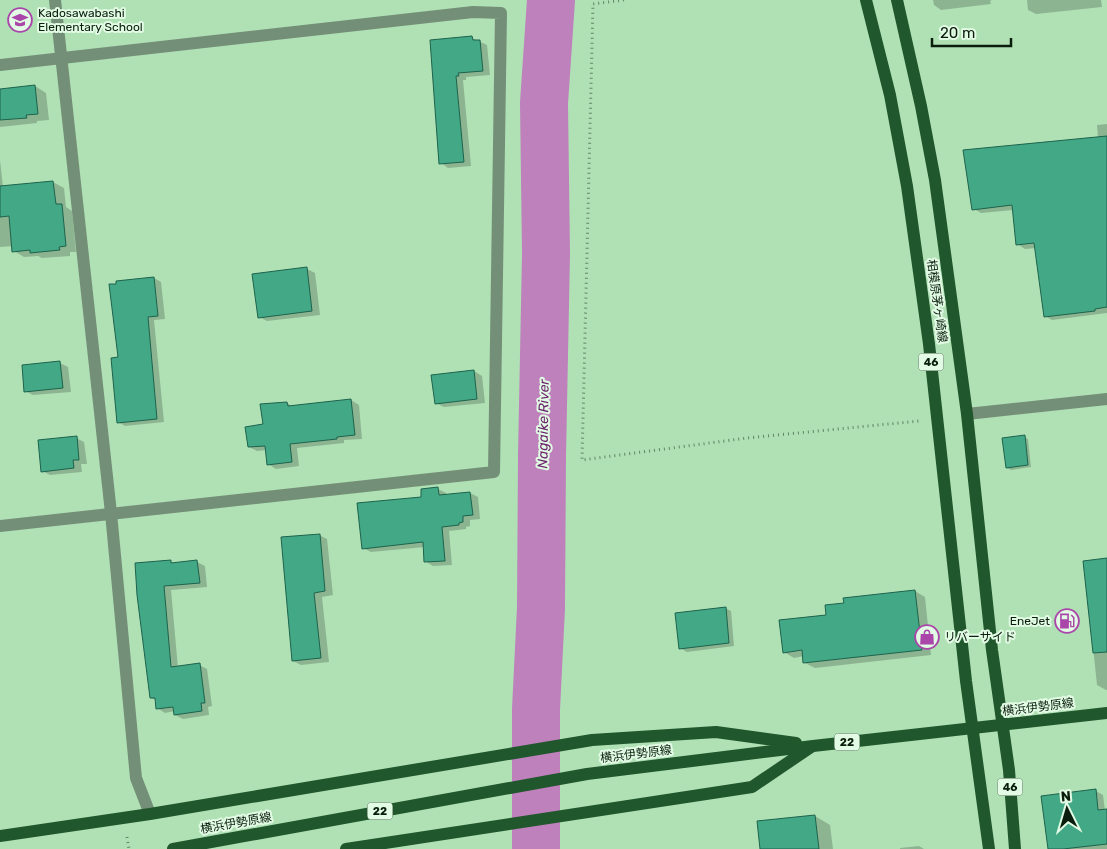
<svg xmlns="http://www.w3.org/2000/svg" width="1107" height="849" viewBox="0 0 1107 849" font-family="Rubik,'Noto Sans JP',sans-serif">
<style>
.shadow{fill:#0003}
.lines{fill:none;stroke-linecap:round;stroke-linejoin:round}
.river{stroke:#be81bc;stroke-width:48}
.building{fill:#43a886;stroke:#1d634c}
.path{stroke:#628566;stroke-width:3;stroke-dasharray:1 4;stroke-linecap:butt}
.minor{stroke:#748f77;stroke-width:12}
.primary{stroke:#21572c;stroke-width:12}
.labels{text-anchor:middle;stroke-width:4;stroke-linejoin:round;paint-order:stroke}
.shield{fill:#e2fbe4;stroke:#4c604e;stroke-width:1}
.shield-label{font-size:11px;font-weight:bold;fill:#0b1e0e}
.poi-label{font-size:12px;fill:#0b1e0e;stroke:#e2fbe4;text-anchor:start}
.street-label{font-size:12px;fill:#0b1e0e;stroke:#e2fbe4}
.water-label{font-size:14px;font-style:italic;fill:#6d256d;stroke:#e2fbe4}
</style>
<rect width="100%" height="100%" fill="#b0e1b5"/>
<!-- shadow -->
<g class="shadow">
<polygon points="933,0 992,0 990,1 991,4 941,10 934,5"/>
<polygon points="1027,0 1101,0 1102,7 1036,14 1028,10"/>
<polygon points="472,38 487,45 490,75 466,77 466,80 463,80 471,166 448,168 441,163 431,41"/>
<polygon points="35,86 46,93 49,120 37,121 37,123 0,127 0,90"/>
<polygon points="1107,124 1107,313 1052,320 1045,316 1036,248 1025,249 1017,244 1013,210 981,213 974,209 1098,138 1097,125"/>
<polygon points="0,160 3,187 53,182 64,188 66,207 72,211 76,252 70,252 70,256 42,258 38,256 24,257 14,251 13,246 0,247"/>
<polygon points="307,269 315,273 320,315 267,321 259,317"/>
<polygon points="154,278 161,282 165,319 154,320 164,422 125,426 118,422 120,358"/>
<polygon points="60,363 68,367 71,392 33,395 25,391 23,366"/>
<polygon points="474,371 482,376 485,403 444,407 436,403"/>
<polygon points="351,400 359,405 362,439 344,440 344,443 297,448 299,466 276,469 268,464 267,450 257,451 249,447 264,425 287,403 293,407"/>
<polygon points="1024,437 1028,439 1031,467 1011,470 1007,468"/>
<polygon points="76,438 84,442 87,464 81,464 82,472 50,475 42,471"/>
<polygon points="438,489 446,493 446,495 470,493 478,497 480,519 470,520 470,526 466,527 466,529 449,531 452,565 433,566 425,561 425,547 371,552 363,548 423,498"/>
<polygon points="319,535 327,539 333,595 322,597 329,662 301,665 293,661"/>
<polygon points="1107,560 1107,690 1106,690 1097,685 1084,562"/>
<polygon points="170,561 174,564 197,562 205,566 207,587 171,590 178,668 199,665 207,669 212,706 208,707 209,715 183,719 175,715 175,711 165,713 157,708 156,700 151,698 136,564"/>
<polygon points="915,591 925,597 931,655 815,668 805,663 804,656 794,658 784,652"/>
<polygon points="725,608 731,611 734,646 687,652 680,648"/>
<polygon points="1096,791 1103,795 1105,811 1107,811 1107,849 1049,849"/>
<polygon points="815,816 830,825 833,849 761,849"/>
<polygon points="919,846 924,849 900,849 900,848"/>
</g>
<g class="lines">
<!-- river -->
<polyline class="river" points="536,849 536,709 541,608 542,456 546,254 544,103 551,0"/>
</g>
<!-- building -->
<g class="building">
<polygon points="472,36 473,40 480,40 483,71 458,73 459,76 456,76 464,162 439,164 430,40"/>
<polygon points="35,85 38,114 26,115 27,118 0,120 0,89"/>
<polygon points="1107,136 1107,307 1095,309 1095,311 1044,317 1034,243 1016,245 1012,205 972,210 963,150"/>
<polygon points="53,181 56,204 62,204 66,246 59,247 60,250 30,253 30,250 12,252 9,216 0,217 0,186"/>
<polygon points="307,267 312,311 258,318 252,274"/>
<polygon points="154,277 158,316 148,317 157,419 117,423 111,358 118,357 109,284 116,284 116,281"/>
<polygon points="60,361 63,388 24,392 22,365"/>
<polygon points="474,370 477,399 435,404 431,375"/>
<polygon points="351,399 355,435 337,437 337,439 290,444 292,462 267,465 265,446 248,447 245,427 263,424 260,404 287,402 288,406"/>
<polygon points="1025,435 1028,465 1006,468 1002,438"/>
<polygon points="77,436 79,460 73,460 74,468 41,472 38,440"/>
<polygon points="438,487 439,495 470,492 473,515 463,516 463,522 459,523 459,525 442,527 445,561 424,562 423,542 362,549 357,503 421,497 421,489"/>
<polygon points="320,534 325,591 314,593 321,658 292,661 281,537"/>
<polygon points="1107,558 1107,652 1093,653 1083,561"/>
<polygon points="171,560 171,563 197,560 200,583 164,586 171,667 200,663 205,703 201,703 202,711 174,715 173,707 156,709 155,698 150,698 137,595 135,563"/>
<polygon points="915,590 922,650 803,663 802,650 783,653 779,620 826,615 825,605 844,603 843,598"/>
<polygon points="726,607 729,643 679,649 675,613"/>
<polygon points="1096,789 1098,810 1107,809 1107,844 1063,849 1048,849 1041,796"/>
<polygon points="815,815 819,849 760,849 757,821"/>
</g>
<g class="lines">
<!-- path -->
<g class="path">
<polyline points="624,0 593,4 582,460 747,438 919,421"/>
<polyline points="127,837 129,849"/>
</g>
<!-- minor -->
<g class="minor">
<polyline points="55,0 111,513 136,778 150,814"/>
<polyline points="0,65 473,12 501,13 494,472 0,526"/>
<polyline points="967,414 1107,399"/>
</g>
<!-- primary -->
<g class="primary">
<polyline points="866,0 890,95 907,186 929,344 966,681 989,849"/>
<polyline points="897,0 921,106 935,180 967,414 992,650 1009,770 1015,849"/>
<polyline points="0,836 150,814 592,740 716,732 796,743"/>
<polyline points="173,849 587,774 813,746 1107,713"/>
<polyline points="346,849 752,787 811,747"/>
</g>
</g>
<!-- icons -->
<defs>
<g id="school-ring" transform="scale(1.25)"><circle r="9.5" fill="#e2fbe4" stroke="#aa45aa" stroke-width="1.5"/><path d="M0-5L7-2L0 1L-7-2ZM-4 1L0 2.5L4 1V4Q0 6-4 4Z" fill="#aa45aa"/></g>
<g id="fuel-ring" transform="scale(1.25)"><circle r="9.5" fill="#e2fbe4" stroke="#aa45aa" stroke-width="1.5"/><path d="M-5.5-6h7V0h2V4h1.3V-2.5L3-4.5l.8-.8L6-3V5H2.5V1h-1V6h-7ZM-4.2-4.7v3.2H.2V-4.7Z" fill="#aa45aa"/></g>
<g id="shop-ring" transform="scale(1.25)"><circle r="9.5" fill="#e2fbe4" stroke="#aa45aa" stroke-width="1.5"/><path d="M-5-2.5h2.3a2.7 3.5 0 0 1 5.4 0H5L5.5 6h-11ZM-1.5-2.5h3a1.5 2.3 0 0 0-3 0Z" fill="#aa45aa"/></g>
</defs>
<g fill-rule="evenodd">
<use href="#school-ring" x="20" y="20"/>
<use href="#fuel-ring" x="1067" y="621"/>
<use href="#shop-ring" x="927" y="637"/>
</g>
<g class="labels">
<!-- shield labels -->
<g class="shield">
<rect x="918.5" y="353.5" width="25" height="17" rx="4"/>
<rect x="834.5" y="733.5" width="25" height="17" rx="4"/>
<rect x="997.5" y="778.5" width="25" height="17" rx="4"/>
<rect x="367.5" y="802.5" width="25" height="17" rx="4"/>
</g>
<g class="shield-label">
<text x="931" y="366">46</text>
<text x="847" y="746">22</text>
<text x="1010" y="791">46</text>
<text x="380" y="815">22</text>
</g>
<!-- poi labels -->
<g class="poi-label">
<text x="38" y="17">Kadosawabashi<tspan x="38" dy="14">Elementary School</tspan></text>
<text x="1050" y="625" text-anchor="end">EneJet</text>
<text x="944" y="641">リバーサイド</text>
</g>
<!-- street labels -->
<g class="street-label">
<text transform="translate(937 301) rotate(82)" y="4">相模原茅ヶ崎線</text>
<text transform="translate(1038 707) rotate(-7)" y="4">横浜伊勢原線</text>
<text transform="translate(636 754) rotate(-7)" y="4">横浜伊勢原線</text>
<text transform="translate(236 823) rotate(-10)" y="4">横浜伊勢原線</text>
</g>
<!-- water labels -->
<g class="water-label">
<text transform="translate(543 424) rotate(-89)" y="5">Nagaike River</text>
</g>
</g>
<!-- north arrow -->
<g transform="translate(1067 809) rotate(355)" stroke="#e2fbe4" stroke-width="4" paint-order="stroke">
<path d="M0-4L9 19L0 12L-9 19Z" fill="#0b1e0e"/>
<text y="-8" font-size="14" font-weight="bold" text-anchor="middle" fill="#0b1e0e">N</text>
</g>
<!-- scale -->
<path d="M932 38v8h79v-8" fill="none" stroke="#0b1e0e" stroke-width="2.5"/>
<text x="940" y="38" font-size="15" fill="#0b1e0e" stroke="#e2fbe4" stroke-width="4" paint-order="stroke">20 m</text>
</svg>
